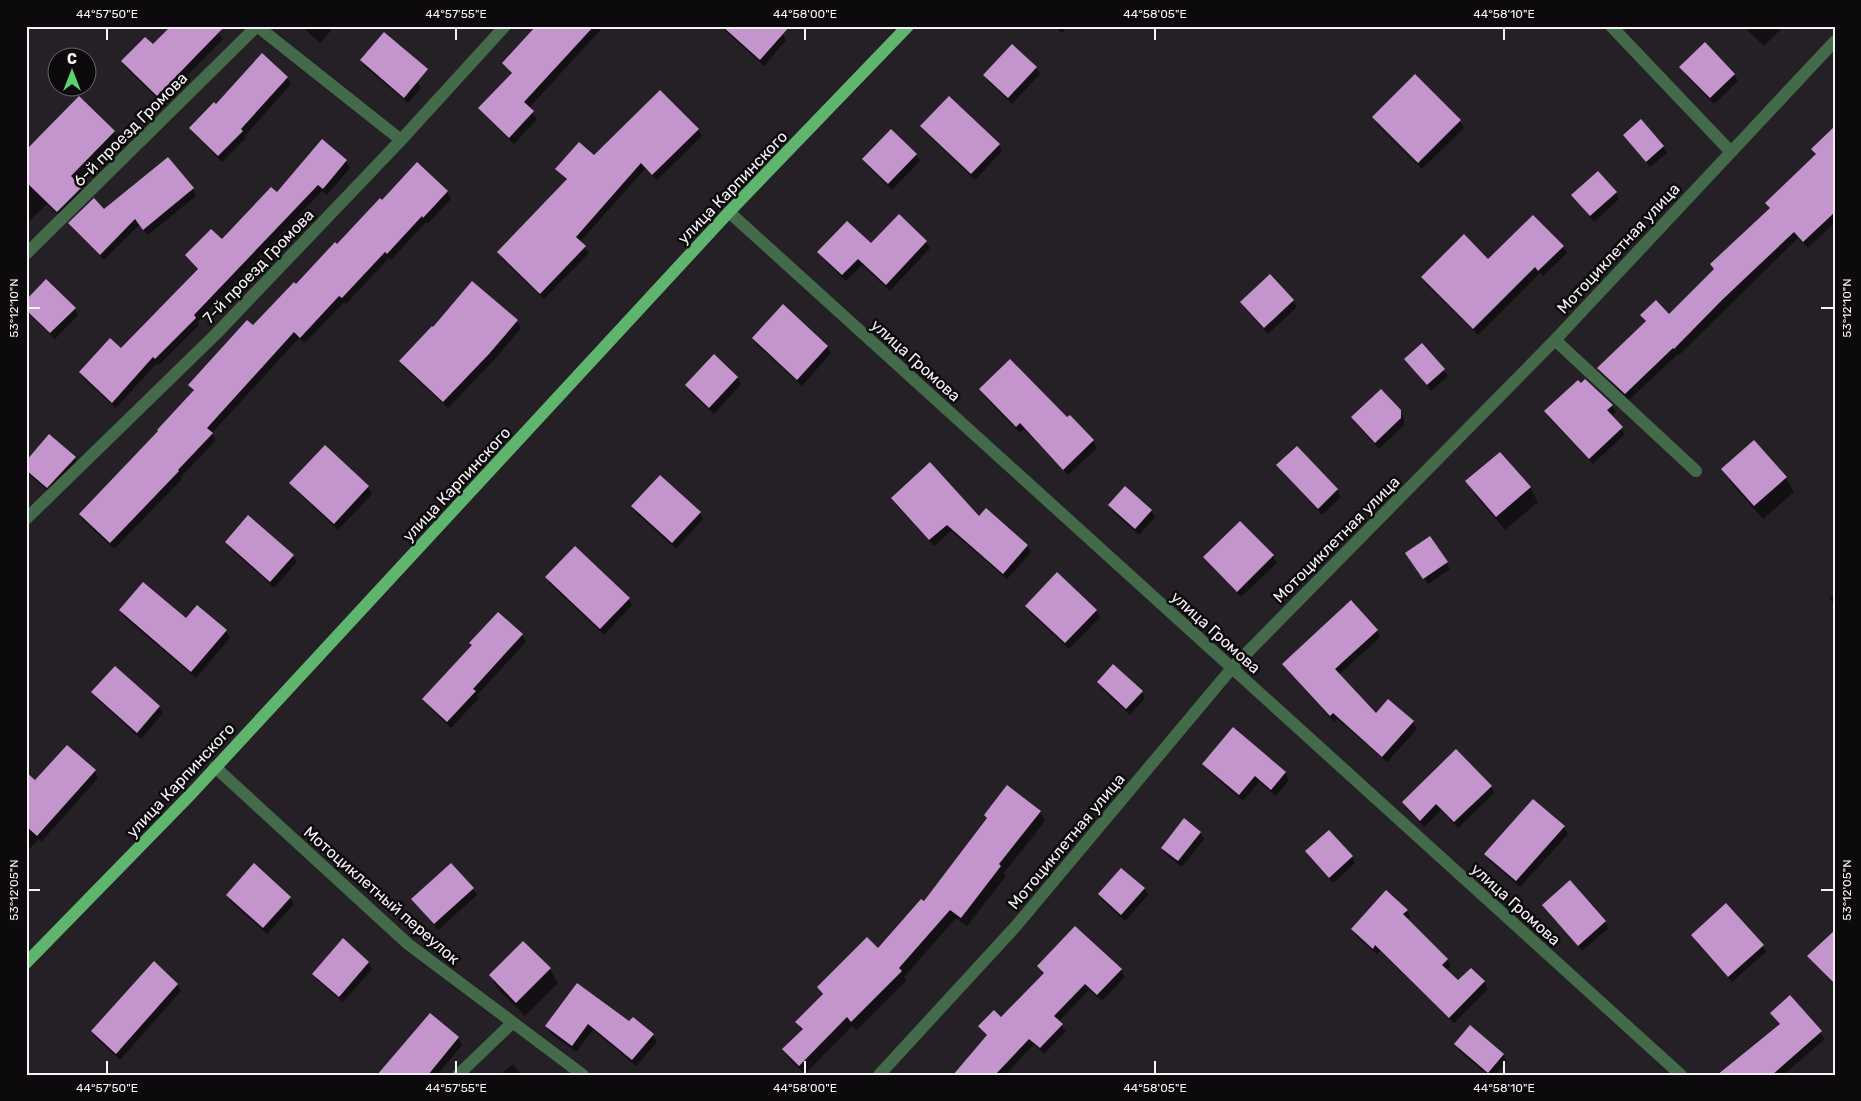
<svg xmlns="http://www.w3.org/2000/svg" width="1861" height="1101" viewBox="0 0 1861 1101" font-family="Rubik,sans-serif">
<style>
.shadow{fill:#0007}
.building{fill:#c494cd}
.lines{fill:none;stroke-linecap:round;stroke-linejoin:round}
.minor{stroke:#446b49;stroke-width:12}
.major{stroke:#60b56e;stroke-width:12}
.ticks{fill:none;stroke:#f6f2f6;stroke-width:2}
.labels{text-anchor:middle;stroke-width:5;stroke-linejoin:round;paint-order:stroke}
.street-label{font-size:16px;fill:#f6f2f6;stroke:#0c0a0d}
.neatline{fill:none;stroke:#f6f2f6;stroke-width:2}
.ticks-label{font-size:12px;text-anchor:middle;fill:#f6f2f6}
</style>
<rect width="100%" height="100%" fill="#251f26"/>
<!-- shadow -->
<g class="shadow">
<polygon points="212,26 223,39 161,102 126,68 122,62 153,46"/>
<polygon points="301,26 335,26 320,43"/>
<polygon points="537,26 604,26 529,108 537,119 514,144 484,115 480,109 512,74 503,63"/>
<polygon points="720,26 774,26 783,34 786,40 764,66"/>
<polygon points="1054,26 1067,26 1062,33"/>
<polygon points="1743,26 1784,26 1764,46"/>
<polygon points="361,60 417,82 421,88 408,103 365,67"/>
<polygon points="1036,67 1040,74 1012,104 989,82 985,76"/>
<polygon points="1681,67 1734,74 1738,81 1714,104 1685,74"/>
<polygon points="287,77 291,84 245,136 246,138 222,162 194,134 190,128 216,106"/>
<polygon points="1373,117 1460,121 1464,128 1422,169 1377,124"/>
<polygon points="921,126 999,145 1002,151 975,180 925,132"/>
<polygon points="1835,128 1835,222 1808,248 1798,238 1679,355 1678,354 1629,400 1602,374 1598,368 1646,322 1642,316 1669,315 1715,270 1711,265 1770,209 1767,203 1816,156 1813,149"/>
<polygon points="698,129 702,136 657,180 645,169 580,242 589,253 544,299 502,259 498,252 567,181 557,169 594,157"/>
<polygon points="114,132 118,138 75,182 85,194 61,218 47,204 26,224 26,149 34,141 35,142"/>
<polygon points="1624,135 1663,146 1667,153 1650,167"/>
<polygon points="916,155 920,161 892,190 867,165 864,159"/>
<polygon points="346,161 350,168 327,195 322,191 197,322 199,325 159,365 157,363 116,408 84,379 80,373 121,350 199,271 186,256 222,241 277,194"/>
<polygon points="417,164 447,192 451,199 427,224 426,222 391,260 389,258 346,304 344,302 305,343 299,338 212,433 216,440 181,477 182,479 114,549 84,521 80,515 159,432 194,392 190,385 296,286 382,201"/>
<polygon points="193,189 196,196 148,235 139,225 104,260 74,230 70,224 104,210"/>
<polygon points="1616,193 1619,199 1594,222 1572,195"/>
<polygon points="899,216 926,242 930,248 890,291 862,265 846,281 823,259 819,252 871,245"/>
<polygon points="1563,247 1567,253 1543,276 1540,273 1478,335 1426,284 1422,277 1488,260"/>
<polygon points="1293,301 1297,307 1268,334 1245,309 1241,303"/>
<polygon points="26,302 75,309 78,315 55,339 27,312"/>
<polygon points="783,306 827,347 831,353 802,386 757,345 753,338"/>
<polygon points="517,321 521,328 493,361 448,408 404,368 400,361"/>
<polygon points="1422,344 1448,376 1431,391 1406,359"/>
<polygon points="737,377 741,384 714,414 690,392 686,386"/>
<polygon points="980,389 1067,419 1070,416 1093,441 1097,448 1068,475 1024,429 1020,433 984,396"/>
<polygon points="1612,406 1616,412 1611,417 1625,434 1593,464 1549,418 1545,411"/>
<polygon points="1400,411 1404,418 1404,425 1379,449 1356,424 1352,417"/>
<polygon points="50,435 75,458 79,464 51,494 26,472 26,463"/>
<polygon points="1754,442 1786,478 1794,492 1763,519 1731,483 1723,469"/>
<polygon points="325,447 368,487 372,494 338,530 295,490 291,484"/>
<polygon points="1297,448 1337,490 1341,497 1322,515 1282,472 1278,466"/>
<polygon points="1467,481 1530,488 1538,502 1505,530 1475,495"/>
<polygon points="893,498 979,518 1027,545 1031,552 1007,579 951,531 934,546 896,505"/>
<polygon points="1109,505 1151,511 1155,517 1139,535 1113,512"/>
<polygon points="632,506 700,512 703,519 676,549 636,513"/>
<polygon points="1240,522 1273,556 1277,563 1241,597 1209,564 1205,557"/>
<polygon points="226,542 293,556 297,562 274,588 230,548"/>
<polygon points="1411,559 1446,562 1450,569 1428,584"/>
<polygon points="547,577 629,599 632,605 604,635 550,584"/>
<polygon points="1835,593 1835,606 1829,598"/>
<polygon points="1026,606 1096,611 1100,617 1069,649 1030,613"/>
<polygon points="198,607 226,631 230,638 196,678 124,617 121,611 186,620"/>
<polygon points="1377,630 1380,637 1339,675 1376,715 1413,722 1417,729 1387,762 1337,719 1334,722 1287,670 1283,664"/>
<polygon points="522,635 526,642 477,695 479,698 451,728 428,706 424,699"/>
<polygon points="115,668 159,707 163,713 141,739 97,699 93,693"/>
<polygon points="1098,683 1142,692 1145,698 1130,715 1102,689"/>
<polygon points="1233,729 1285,773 1289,780 1276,796 1259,782 1243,801 1207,770 1203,764"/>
<polygon points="95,771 98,778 41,842 39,839 26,852 26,774 35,782"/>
<polygon points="1491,786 1494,793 1458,828 1441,810 1424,827 1407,809 1403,802"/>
<polygon points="1040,812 1045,821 1004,873 1006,876 967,926 956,918 904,977 906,981 857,1030 852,1026 805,1074 789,1059 784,1050 802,1032 797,1022 823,996 818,988 878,950 924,903 988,819"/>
<polygon points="1185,820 1200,833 1204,839 1182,867 1166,855 1162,848"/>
<polygon points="1564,827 1568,834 1520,887 1490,861 1486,854"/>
<polygon points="1306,852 1352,857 1355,863 1333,883 1310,858"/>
<polygon points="255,865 290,898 294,904 267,934 231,902 227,895"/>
<polygon points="473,889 477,895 438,930 413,899"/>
<polygon points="1144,889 1148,895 1125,921 1103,901 1099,895"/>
<polygon points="1544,905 1605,922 1609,928 1582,951"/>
<polygon points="1407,910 1410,917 1407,920 1447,959 1451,966 1447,971 1458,982 1471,969 1484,982 1488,989 1454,1023 1380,951 1377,954 1356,936 1352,929"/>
<polygon points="1692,935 1763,946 1766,952 1732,982 1696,942"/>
<polygon points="523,942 550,969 558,983 525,1016 498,989 490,975"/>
<polygon points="1835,947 1835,986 1813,962 1809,956"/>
<polygon points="368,962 372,969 343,1002 317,980 314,974"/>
<polygon points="1038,966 1121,970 1125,977 1102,1001 1089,990 1058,1022 1066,1031 1044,1054 1034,1044 1007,1073 1008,1075 954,1075 987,1037 980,1027 1002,1019 1044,975"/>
<polygon points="177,984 181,991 120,1060 96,1038 92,1031"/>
<polygon points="578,985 629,1023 633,1019 653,1035 657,1042 636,1066 593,1030 576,1052 550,1033 546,1026"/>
<polygon points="1790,997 1825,1039 1783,1075 1719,1075 1780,1025 1771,1013"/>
<polygon points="430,1015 458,1038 462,1045 437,1075 379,1075"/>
<polygon points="1456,1044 1503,1054 1507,1061 1495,1075 1488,1075 1459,1051"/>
<polygon points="513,1064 522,1075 500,1075"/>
</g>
<!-- building -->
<g class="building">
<polygon points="171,26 225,26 157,96 121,61 145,37 153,44"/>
<polygon points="536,26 594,26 524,102 534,111 509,138 478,108 512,73 502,63"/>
<polygon points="722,26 790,26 760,60"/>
<polygon points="384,32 428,69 404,98 360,60"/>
<polygon points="1705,42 1735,74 1710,98 1679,67"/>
<polygon points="1012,44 1037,67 1008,98 983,75"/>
<polygon points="262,53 288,77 241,129 243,131 218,156 189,128 214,102 216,104"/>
<polygon points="1415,74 1461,120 1418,163 1372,117"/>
<polygon points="660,90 699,129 652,175 641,163 576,237 586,246 540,294 497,252 567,179 555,169 579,142 594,155"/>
<polygon points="79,96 115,131 71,176 82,187 57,212 26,182 26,150"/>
<polygon points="949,96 1000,144 971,174 920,126"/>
<polygon points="1641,119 1664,146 1646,162 1623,135"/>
<polygon points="1835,126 1835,212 1803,242 1794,232 1722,300 1674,349 1673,348 1625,394 1597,368 1646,321 1640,315 1656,300 1669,314 1714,269 1710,264 1770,208 1765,203 1816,154 1811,149"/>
<polygon points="891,129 917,154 888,184 862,159"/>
<polygon points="322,139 347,160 323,189 318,185 194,315 196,318 155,359 153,357 112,403 79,372 110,338 121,348 198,269 185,255 211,229 222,239 271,187 277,192"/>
<polygon points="168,157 194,188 143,230 135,219 100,255 68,223 94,198 104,209"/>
<polygon points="417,162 448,191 423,218 422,216 387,254 385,252 342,298 339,296 300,338 294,332 207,428 213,433 178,470 179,471 110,543 79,514 158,431 157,430 194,390 188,385 247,320 253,325 294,282 296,284 335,242 337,244 380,198 382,200"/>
<polygon points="1598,171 1617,192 1590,216 1571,195"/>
<polygon points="899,214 927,241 886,285 858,259 842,275 817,252 847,221 871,243"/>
<polygon points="1533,215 1564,246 1538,271 1535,267 1473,329 1421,277 1464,234 1488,259"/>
<polygon points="1270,274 1294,300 1264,328 1240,302"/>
<polygon points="46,279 76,308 50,333 26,310 26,300"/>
<polygon points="472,281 518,320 489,354 443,402 399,361 432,326 433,327"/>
<polygon points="783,304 828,346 797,380 752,338"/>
<polygon points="1422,343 1445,369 1427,385 1404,359"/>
<polygon points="714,354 738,377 709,408 685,385"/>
<polygon points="1010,359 1067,417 1070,415 1094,440 1063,470 1020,423 1016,427 979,389"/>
<polygon points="1585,379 1613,405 1607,410 1623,427 1589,459 1544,411 1578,380 1581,383"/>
<polygon points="1381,389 1401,410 1401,418 1375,443 1351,417"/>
<polygon points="49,434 76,457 47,488 26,470 26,461"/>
<polygon points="1754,440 1787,477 1754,506 1721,469"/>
<polygon points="325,445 369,486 334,524 289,483"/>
<polygon points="1297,446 1338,489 1318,509 1276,465"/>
<polygon points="1500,452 1531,487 1496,517 1465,481"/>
<polygon points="930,462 979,516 986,508 1028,545 1003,574 947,525 929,540 891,498"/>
<polygon points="660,475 701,512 672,543 631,506"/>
<polygon points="1125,486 1152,510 1135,529 1108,505"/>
<polygon points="248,515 294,555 270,582 225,542"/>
<polygon points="1240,521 1274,555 1237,592 1203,557"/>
<polygon points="1430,536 1448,562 1423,579 1405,553"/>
<polygon points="575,546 630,598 600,629 545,577"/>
<polygon points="1057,572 1097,610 1065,643 1025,606"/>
<polygon points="143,582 186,618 197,605 227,630 191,672 119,610"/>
<polygon points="1351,600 1378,630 1335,669 1376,713 1388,699 1414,721 1382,757 1333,713 1330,716 1282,664"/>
<polygon points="498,612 523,634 473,689 476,691 447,722 422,699 472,645 469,643"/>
<polygon points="1113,664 1143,691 1126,709 1097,682"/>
<polygon points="115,666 160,706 137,733 91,692"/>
<polygon points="1233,727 1286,772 1271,790 1255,776 1239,795 1202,764"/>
<polygon points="67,745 96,770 37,836 26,826 26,772 35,780"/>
<polygon points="1456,749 1492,786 1454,822 1436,804 1420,821 1402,802"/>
<polygon points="1007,785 1041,811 999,864 1001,866 961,918 950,910 899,968 902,971 851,1022 847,1017 799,1066 782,1049 803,1029 795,1022 823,994 817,987 867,937 878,948 921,899 924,901 987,818 984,815"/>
<polygon points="1533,799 1565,826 1516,881 1484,854"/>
<polygon points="1184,818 1201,832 1178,861 1161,848"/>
<polygon points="1329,830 1353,856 1329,878 1305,851"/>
<polygon points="254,863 291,897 263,928 226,895"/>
<polygon points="451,863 474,888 434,924 411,899"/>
<polygon points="1121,868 1145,888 1121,915 1098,894"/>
<polygon points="1570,880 1606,921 1578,946 1542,905"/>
<polygon points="1386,890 1408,910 1403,914 1448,959 1442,965 1458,980 1471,968 1485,981 1449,1018 1375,945 1373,949 1351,929"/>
<polygon points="1726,903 1764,945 1728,977 1691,935"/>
<polygon points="1075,926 1122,969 1097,995 1085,984 1054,1016 1063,1024 1040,1048 1029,1039 995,1075 953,1075 987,1035 978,1026 994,1010 1001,1017 1044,973 1037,966"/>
<polygon points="1835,930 1835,984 1807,956"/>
<polygon points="343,938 369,962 339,997 312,974"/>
<polygon points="523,941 551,968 516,1003 489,975"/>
<polygon points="154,961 178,984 116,1054 91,1031"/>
<polygon points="577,983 629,1021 633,1017 654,1034 632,1060 588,1024 572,1046 545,1026"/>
<polygon points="1790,995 1822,1031 1772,1075 1717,1075 1780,1024 1770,1013"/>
<polygon points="430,1013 459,1037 428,1075 377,1075"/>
<polygon points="1470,1025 1504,1054 1488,1073 1454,1044"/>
</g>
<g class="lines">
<!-- minor -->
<g class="minor">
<polyline points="257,26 401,140"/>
<polyline points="1611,26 1731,152"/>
<polyline points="729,212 1681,1075"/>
<polyline points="26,254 257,26"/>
<polyline points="1555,340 1696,471"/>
<polyline points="26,519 216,334 401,140 505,26"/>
<polyline points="215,767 408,944 583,1075"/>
<polyline points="458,1075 512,1023"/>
<polyline points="879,1075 1016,926 1232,668 1555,340 1835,41"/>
</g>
<!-- major -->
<polyline class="major" points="26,963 192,793 729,212 908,26"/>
</g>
<!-- ticks -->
<path class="ticks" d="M107 28V40M456 28V40M805 28V40M1155 28V40M1504 28V40M28 308H40M1821 308H1834M28 890H40M1821 890H1834M107 1061V1074M456 1061V1074M805 1061V1074M1155 1061V1074M1504 1061V1074"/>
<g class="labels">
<!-- street labels -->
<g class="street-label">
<text transform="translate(130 129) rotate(-45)" y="6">6-й проезд Громова</text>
<text transform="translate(732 187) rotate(-46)" y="6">улица Карпинского</text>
<text transform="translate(1618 248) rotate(-47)" y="6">Мотоциклетная улица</text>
<text transform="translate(258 266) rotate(-46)" y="6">7-й проезд Громова</text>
<text transform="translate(916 360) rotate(42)" y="6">улица Громова</text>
<text transform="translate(456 484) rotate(-47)" y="6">улица Карпинского</text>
<text transform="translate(1336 539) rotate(-45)" y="6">Мотоциклетная улица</text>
<text transform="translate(1216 632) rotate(42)" y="6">улица Громова</text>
<text transform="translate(180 780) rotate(-47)" y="6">улица Карпинского</text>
<text transform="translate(1066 841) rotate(-50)" y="6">Мотоциклетная улица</text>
<text transform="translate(382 895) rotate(41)" y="6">Мотоциклетный переулок</text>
<text transform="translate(1516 904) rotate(42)" y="6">улица Громова</text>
</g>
</g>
<!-- border -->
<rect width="1861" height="1101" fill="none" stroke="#0c0a0d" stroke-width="55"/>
<!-- north arrow -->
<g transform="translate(72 72)"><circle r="24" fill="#0c0a0d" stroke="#6a676a"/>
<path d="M0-4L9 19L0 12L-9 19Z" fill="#57d570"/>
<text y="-8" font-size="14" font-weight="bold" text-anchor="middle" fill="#f6f2f6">С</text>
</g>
<rect x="28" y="28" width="1806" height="1046" class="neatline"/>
<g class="ticks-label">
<text x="107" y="18">44°57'50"E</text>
<text x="456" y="18">44°57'55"E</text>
<text x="805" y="18">44°58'00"E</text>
<text x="1155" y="18">44°58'05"E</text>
<text x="1504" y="18">44°58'10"E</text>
<text transform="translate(14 308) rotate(-90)" y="4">53°12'10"N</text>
<text transform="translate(1847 308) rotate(-90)" y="4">53°12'10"N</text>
<text transform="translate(14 890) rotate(-90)" y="4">53°12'05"N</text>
<text transform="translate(1847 890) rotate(-90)" y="4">53°12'05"N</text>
<text x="107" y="1092">44°57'50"E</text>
<text x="456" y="1092">44°57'55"E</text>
<text x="805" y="1092">44°58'00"E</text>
<text x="1155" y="1092">44°58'05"E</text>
<text x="1504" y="1092">44°58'10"E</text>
</g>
</svg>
